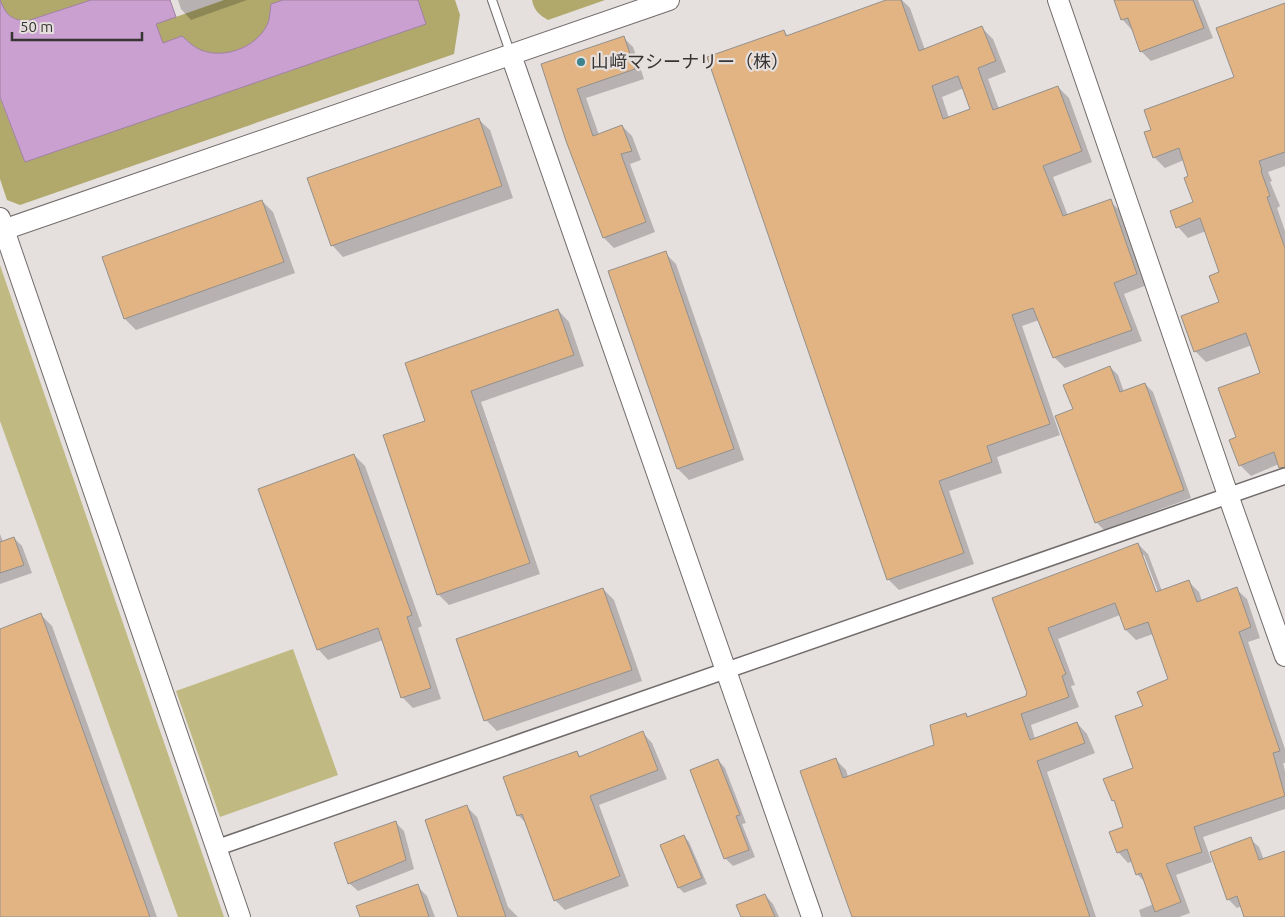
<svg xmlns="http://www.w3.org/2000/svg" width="1285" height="917" viewBox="0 0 1285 917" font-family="Ubuntu,'Noto Sans JP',sans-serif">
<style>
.green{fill:#c0ba82}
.forest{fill:#b1a96c}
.water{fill:#caa0d0;stroke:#9e80a1}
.shadow{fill:#0003;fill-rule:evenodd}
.building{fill:#e2b484;stroke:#93908c;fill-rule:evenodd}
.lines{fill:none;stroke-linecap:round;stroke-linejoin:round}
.service-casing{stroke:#716c6b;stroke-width:10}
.minor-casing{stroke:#716c6b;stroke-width:18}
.tertiary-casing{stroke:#716c6b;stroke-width:22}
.service{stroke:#fff;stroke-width:8}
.minor{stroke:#fff;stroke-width:15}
.tertiary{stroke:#fff;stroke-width:20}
.poi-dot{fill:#3c838d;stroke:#e5dfde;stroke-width:2}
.labels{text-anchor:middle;stroke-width:4.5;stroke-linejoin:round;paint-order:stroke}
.poi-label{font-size:18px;fill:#373534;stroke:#e5dfde;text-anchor:start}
</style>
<rect width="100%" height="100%" fill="#e5dfde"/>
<!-- green -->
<g class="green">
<polygon points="0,265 224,917 178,917 0,421"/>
<polygon points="293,649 338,775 220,817 176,691"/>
</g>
<!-- forest -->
<g class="forest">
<path d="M0 0H91L27 21C11 20 6 15 0 0Z"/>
<path d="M224 0H283L271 4C270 9 270 15 269 20 261 46 225 60 201 50 193 47 188 41 182 36L163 43 156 24Z"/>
<polygon points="418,0 455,0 460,15 454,54 20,205 7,200 0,179 0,98 25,162 426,24"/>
<path d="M532 0H605L548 20C539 15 534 10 532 0Z"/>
</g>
<!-- water -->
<path class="water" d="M0 0C6 14 10 20 27 21L91 0H170L176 17 156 24 163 43 182 36C188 41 193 47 201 50 225 60 261 46 269 20 270 15 270 9 271 4L283 0H418L426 24 25 162 0 97Z"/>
<!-- shadow -->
<g class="shadow">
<polygon points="178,0 247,0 191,20 181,9"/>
<path d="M890 0H902L910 8 925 50 982 28 993 39 1006 72 988 79 999 109 1058 87 1069 98 1092 162 1053 177 1068 216 1110 201 1121 212 1147 285 1124 294 1142 341 1065 368 1054 357 1039 320 1022 326 1060 435 997 457 1002 473 949 491 974 564 899 590 888 579 784 31 788 36ZM964 88 972 110 949 118 942 97Z"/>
<polygon points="1115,0 1198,0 1213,38 1151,61 1141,51 1133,29 1132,30 1122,19"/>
<polygon points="1285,4 1285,166 1268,172 1272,181 1270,182 1280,206 1277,208 1285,231 1285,472 1281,467 1279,464 1251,476 1240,465 1237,438 1261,373 1252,345 1206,362 1195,351 1220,303 1221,273 1206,231 1188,238 1178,227 1195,202 1190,177 1184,160 1165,168 1154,157 1153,131 1235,78"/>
<polygon points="623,37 633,47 644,79 586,98 599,135 622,126 632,136 641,160 630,164 655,232 614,248 604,238 542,65"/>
<polygon points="478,119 490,130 513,198 343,257 332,245"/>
<polygon points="262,201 273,212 295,273 136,330 125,319"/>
<polygon points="665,253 676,264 744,460 689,480 678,469"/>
<polygon points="558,310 569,322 584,366 481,402 540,574 449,605 438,594 426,421"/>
<polygon points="1110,367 1118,375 1124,392 1145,384 1153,392 1191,498 1104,530 1096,522 1074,409"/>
<polygon points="354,455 365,466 422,626 418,628 441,699 413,708 402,697 383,640 328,660 318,649"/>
<polygon points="0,534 3,542 14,538 22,546 32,573 0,584"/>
<path d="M1138 544 1148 554 1162 591 1189 582 1199 592 1202 601 1236 589 1247 599 1260 638 1248 642 1285 749V763H1283L1285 771V809L1203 837 1212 862 1176 875 1190 913 1179 917H1141L1139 910 1154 904 1146 883 1137 874 1133 861 1128 863 1118 852 1125 828 1117 805 1113 800 1135 768 1144 707 1170 680 1153 634 1136 640 1126 630 1120 615 1058 639 1075 685 1071 686 1079 707 1031 725 1035 739 1077 723 1087 734 1095 753 1047 772 1096 917H853L835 759 846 770 848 777 936 746 966 714 969 717 1028 697 1029 694 993 599ZM1141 555H1144L1160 597 1157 598Z"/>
<polygon points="603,589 614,600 642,681 497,731 486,720"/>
<polygon points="41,615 52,626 157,917 0,917 0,630"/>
<polygon points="643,733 652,743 667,779 599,805 629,886 565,910 555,900 527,824 518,815 577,753 581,757"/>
<polygon points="718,760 725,768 746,823 742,824 755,857 733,866 725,858"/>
<polygon points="467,807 477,817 508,907 518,917 462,917"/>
<polygon points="396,823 404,831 414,869 358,891 349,883"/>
<polygon points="684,836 689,842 707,884 684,893 679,888 662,846"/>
<polygon points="1250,839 1259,847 1264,860 1285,852 1285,917 1246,917 1242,906 1237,908 1228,899"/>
<polygon points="417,886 427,896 435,917 361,917"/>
<polygon points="765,895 773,904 779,917 742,917"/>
</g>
<!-- building -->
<g class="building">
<path d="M886 0H901L919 51 982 26 996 61 978 68 993 110 1058 86 1082 151 1043 166 1063 216 1111 199 1137 274 1114 283 1132 330 1053 358 1033 308 1012 315 1050 424 987 446 992 462 939 481 964 553 887 580 707 57 784 30 786 36ZM958 76 970 109 943 119 932 86Z"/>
<polygon points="1114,0 1193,0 1204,28 1140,52 1128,18 1121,20"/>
<polygon points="1285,3 1285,152 1259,161 1262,170 1261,171 1270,196 1267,197 1285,248 1285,467 1279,468 1274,452 1239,466 1229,440 1236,437 1218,388 1260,373 1246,333 1194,352 1181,316 1219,302 1209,276 1219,272 1200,218 1176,228 1170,211 1193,202 1184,178 1188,176 1179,148 1153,158 1144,132 1151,130 1144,110 1234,77 1216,28"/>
<polygon points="624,36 635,69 577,89 593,136 622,125 632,151 621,154 646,222 603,238 566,141 541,64"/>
<polygon points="479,118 502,186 331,246 307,178"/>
<polygon points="262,200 284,262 124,319 102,257"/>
<polygon points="666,251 734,449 677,469 608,271"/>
<polygon points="558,309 574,355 471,391 530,563 437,595 383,435 425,421 405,363"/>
<polygon points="1110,366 1120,392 1145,383 1184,490 1095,523 1055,416 1073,409 1063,385"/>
<polygon points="354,454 412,615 407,617 431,688 401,698 378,628 317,650 258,489"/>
<polygon points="14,537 24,565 0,573 0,542"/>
<polygon points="1138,543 1156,592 1189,580 1197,602 1237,587 1251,627 1239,632 1280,751 1273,753 1285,796 1194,827 1202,852 1166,864 1181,902 1155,912 1141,873 1136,875 1127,849 1117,853 1109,832 1123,827 1114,800 1112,801 1103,779 1133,768 1115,716 1143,706 1137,692 1168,679 1148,622 1125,630 1115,603 1048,628 1066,674 1062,676 1069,697 1021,714 1030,740 1077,722 1085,743 1037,761 1090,917 852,917 800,771 836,758 843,778 934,745 930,725 966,713 967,717 1026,696 1026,694 1027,693 992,598"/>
<polygon points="603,588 632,670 484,721 456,639"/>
<polygon points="41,613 150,917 0,917 0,629"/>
<polygon points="643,731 658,770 590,796 620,876 554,901 522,814 517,816 503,777 577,751 579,757"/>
<polygon points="718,759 740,815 736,816 749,850 724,859 690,770"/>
<polygon points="467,805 506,917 458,917 425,820"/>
<polygon points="396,821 406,860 348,884 334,843"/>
<polygon points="684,835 702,878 678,888 660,845"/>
<polygon points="1251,837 1259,860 1285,851 1285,917 1244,917 1237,896 1227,900 1210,852"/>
<polygon points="418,884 429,917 360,917 356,906"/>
<polygon points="765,894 775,917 741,917 736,905"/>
</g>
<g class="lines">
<!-- service casing -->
<g class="service-casing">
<polyline id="service" points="492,0 511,55"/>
</g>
<!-- minor casing -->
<g class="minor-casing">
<polyline id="minor" points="216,848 1285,476"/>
</g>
<!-- tertiary casing -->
<g class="tertiary-casing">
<g id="tertiary">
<polyline points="1058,0 1228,495 1285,656"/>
<polyline points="511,55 812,917"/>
<polyline points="0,218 240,917"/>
<polyline points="0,231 669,0"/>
</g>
</g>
<!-- service -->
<use href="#service" class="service"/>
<!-- minor -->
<use href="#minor" class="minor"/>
<!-- tertiary -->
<use href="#tertiary" class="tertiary"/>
</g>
<!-- markers -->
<circle class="poi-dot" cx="581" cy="62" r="5"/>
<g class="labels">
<!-- poi labels -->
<g class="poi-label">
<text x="591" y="68">山﨑マシーナリー（株）</text>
</g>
</g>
<!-- scale -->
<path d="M12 32v8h130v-8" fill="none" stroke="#373534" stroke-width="2.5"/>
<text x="20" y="32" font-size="15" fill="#373534" stroke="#e5dfde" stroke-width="4" paint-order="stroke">50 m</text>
</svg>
